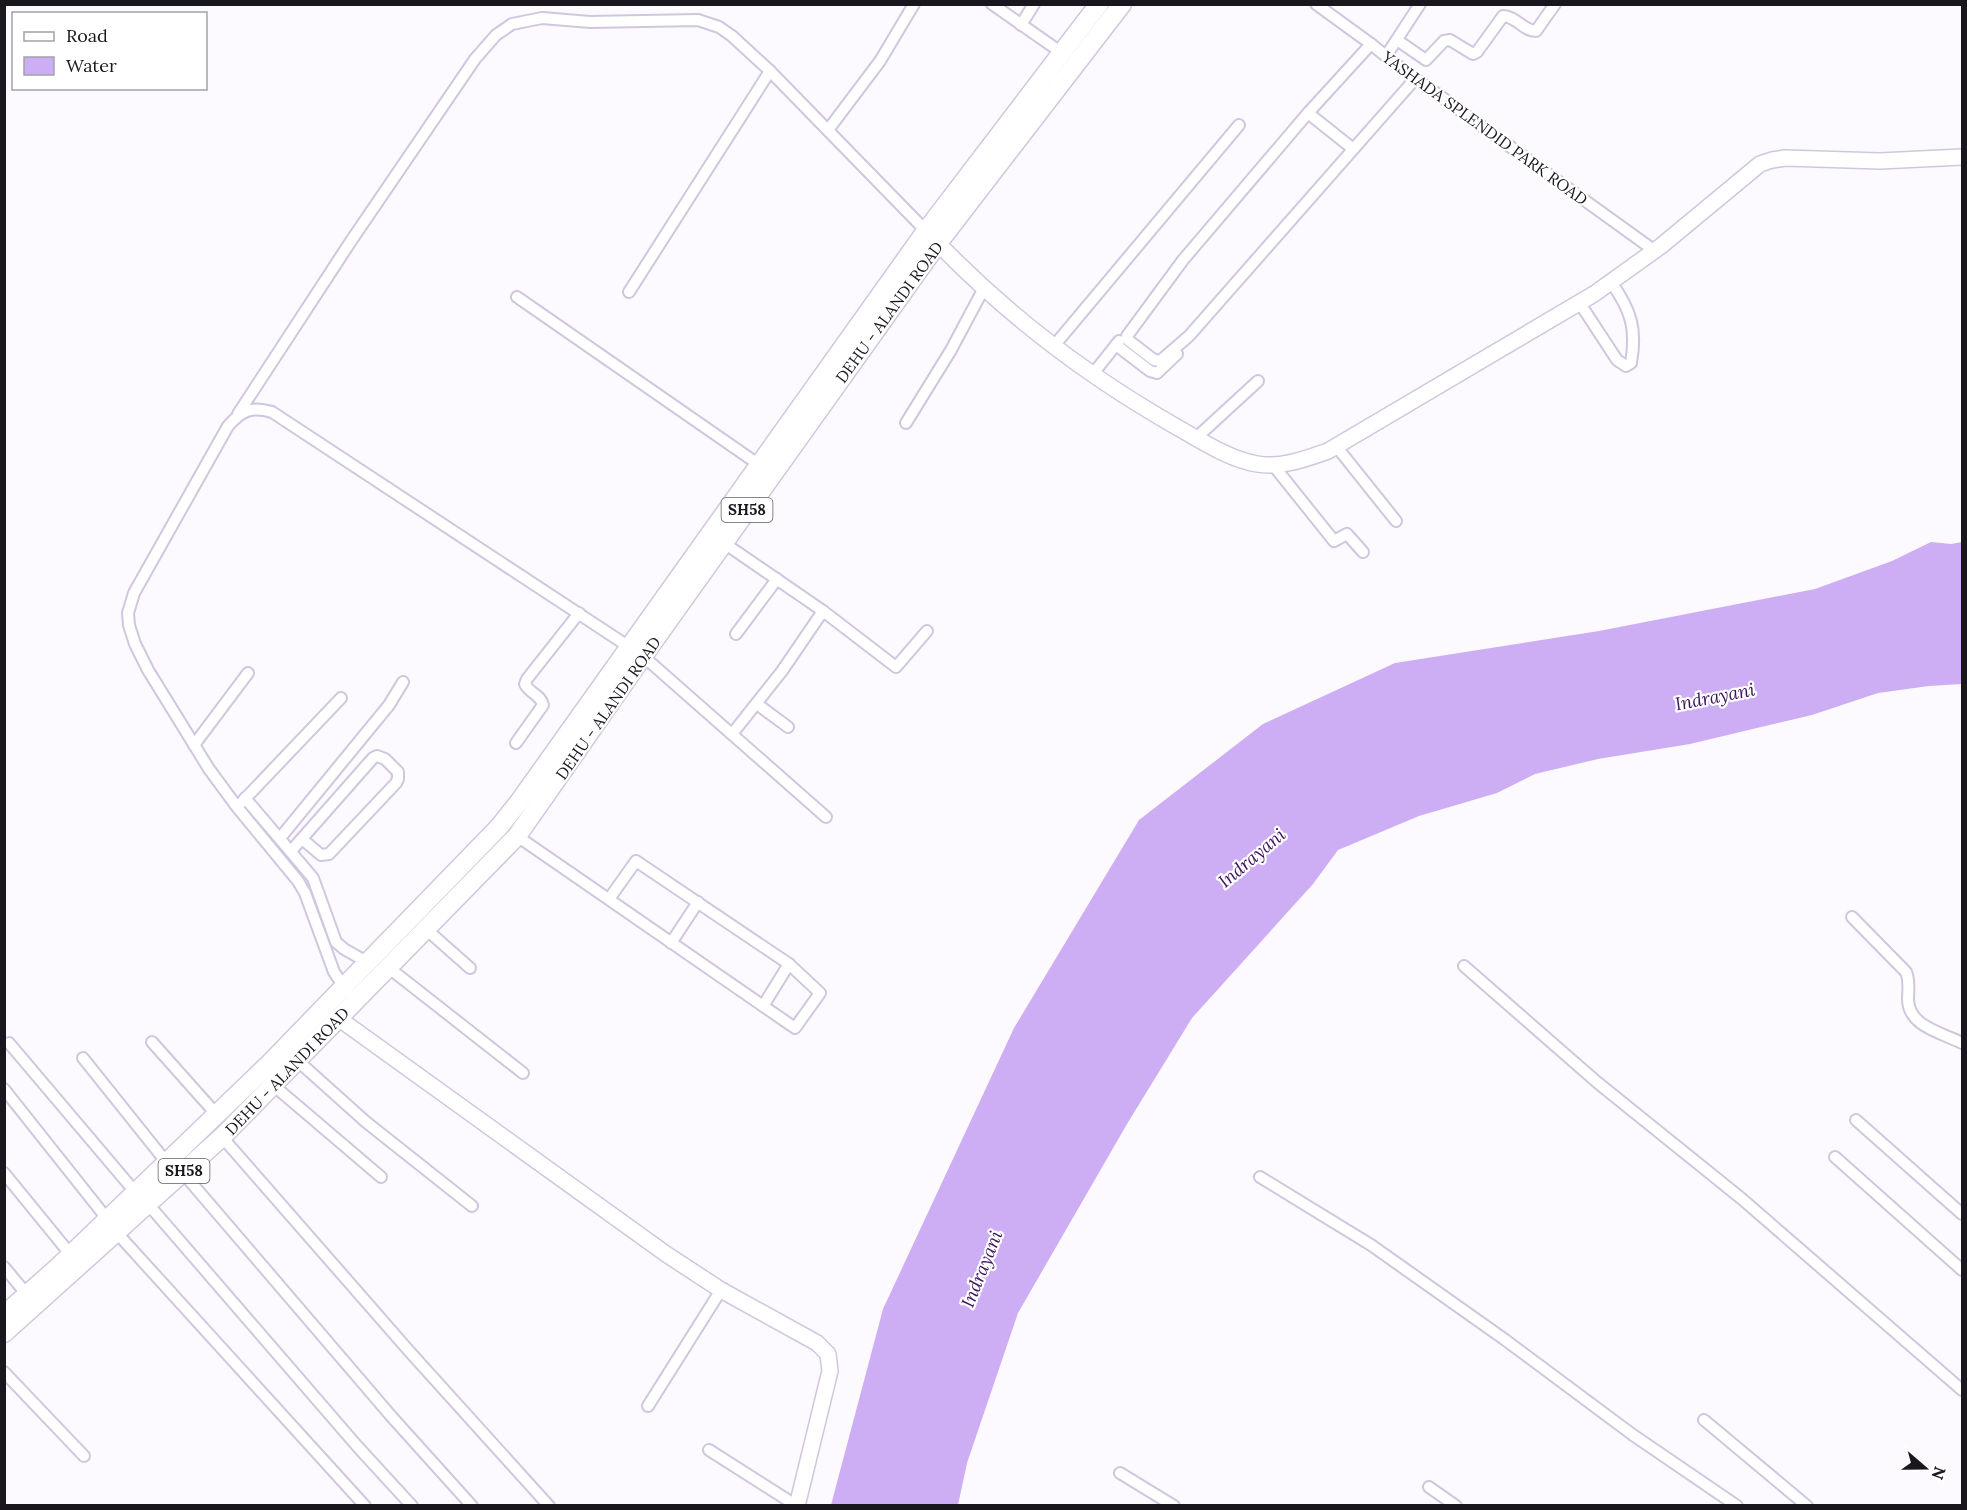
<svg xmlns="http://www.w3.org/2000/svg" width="1967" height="1510" viewBox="0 0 1967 1510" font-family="Lora,serif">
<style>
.water{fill:#cdaef5}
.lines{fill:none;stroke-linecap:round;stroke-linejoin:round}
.street-casing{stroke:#d0c7de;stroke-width:14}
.secondary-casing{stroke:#d0c7de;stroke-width:18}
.primary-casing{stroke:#d0c7de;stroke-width:21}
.street{stroke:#fff;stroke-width:10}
.secondary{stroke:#fff;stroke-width:15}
.primary{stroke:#fff;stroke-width:18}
.labels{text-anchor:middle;stroke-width:4.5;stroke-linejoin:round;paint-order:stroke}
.shield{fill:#fff;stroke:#5e5c62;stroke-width:1.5}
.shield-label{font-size:15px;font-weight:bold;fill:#19161e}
.street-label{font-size:16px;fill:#19161e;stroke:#fff}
.water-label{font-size:18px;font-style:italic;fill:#3b125e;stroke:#fff}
</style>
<rect width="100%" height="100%" fill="#fcfaff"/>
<!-- water -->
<polygon class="water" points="1931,542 1951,544 1962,542 1962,684 1929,686 1878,693 1812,715 1690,744 1598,759 1535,774 1497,793 1419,816 1338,850 1313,884 1192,1018 1127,1124 1018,1313 967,1463 958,1505 831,1505 883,1309 1014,1028 1139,820 1263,724 1395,663 1599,631 1815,589 1892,561"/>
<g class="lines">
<!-- street casing -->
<g class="street-casing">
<g id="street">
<polyline points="992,4 1062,53"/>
<polyline points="1316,4 1371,44 1397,65 1655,251"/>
<polyline points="1021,25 1034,4"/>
<path d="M1397 40 1426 60 1444 41 1450 40 1473 54 1477 52 1503 16C1516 16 1523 31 1536 31L1555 4"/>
<polyline points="1371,44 1308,113 1183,260 1127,336 1128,340 1154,360 1160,361 1189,336 1415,79"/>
<polyline points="1386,56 1420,4"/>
<polyline points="1308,113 1352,148"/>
<polyline points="828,130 880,61 914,4"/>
<polyline points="629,292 770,71"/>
<polyline points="517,297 758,464"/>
<path d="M1579 302 1617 360 1626 366 1631 363C1637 329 1631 310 1611 282"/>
<polyline points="1116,345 1150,371 1157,373 1177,354"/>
<polyline points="1053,347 1239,125"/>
<polyline points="1092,375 1119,341"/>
<polyline points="238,414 351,241 475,59 496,35 512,24 542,18 590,22 698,20 719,27 732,36 770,71 926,231"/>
<polyline points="906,423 951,350 984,288"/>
<polyline points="1196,438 1258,381"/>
<polyline points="1336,446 1396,521"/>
<polyline points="1273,465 1334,541 1347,534 1363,552"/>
<polyline points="724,543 823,611 896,667 927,631"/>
<polyline points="736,634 777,579"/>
<polyline points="757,704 788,727"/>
<polyline points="732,734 782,671 823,611"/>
<path d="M516 743 543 705C541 695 529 693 525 684L527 679 579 613"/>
<polyline points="194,745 248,673"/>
<polyline points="245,798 313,878 336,942 344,949 367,962"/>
<polyline points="242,802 341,698"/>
<polyline points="517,836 795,1028 820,993 789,964 636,861 609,899"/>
<polyline points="280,838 389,705 403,682"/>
<polyline points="291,851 373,758 377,756 385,759 398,772 398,779 396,783 329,854 321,855 302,839"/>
<path d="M1852 917 1906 972C1910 981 1908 990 1908 1000 1909 1027 1943 1033 1962 1043"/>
<polyline points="427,930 470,968"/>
<polyline points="671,943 698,902"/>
<polyline points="1464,966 1598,1083 1742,1199 1962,1390"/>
<polyline points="389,968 523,1073"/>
<path d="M347 991 334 972 305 893 298 881 237 807 209 769 148 670 135 644 129 625 128 613 134 593 228 426C242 410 252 406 272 412L643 656 826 817"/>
<polyline points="763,1006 789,964"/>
<polyline points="152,1042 217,1115"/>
<polyline points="9,1043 136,1193"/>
<polyline points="83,1058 167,1163"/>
<polyline points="298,1061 366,1122 472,1206"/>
<polyline points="273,1085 381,1177"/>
<polyline points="4,1089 108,1220"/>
<polyline points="1856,1120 1962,1214"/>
<polyline points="222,1137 409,1351 549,1506"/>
<polyline points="1835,1157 1962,1270"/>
<polyline points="4,1173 71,1255"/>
<polyline points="183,1173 391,1416 472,1506"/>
<polyline points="1260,1177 1371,1245 1504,1339 1633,1435 1737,1506"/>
<polyline points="148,1204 357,1446 412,1506"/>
<polyline points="116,1232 365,1506"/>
<polyline points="4,1267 29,1297"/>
<polyline points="4,1372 84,1456"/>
<polyline points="648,1406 721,1290"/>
<polyline points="1704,1420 1807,1506"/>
<polyline points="709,1450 797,1506"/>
<polyline points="1120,1473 1174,1506"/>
<polyline points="1429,1487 1456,1506"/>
</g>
</g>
<!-- secondary casing -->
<g class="secondary-casing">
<g id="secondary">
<path d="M932 237C1004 313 1084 374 1175 426 1200 440 1228 459 1257 464 1282 468 1305 459 1328 451L1594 294 1661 246 1760 164 1772 160 1785 158 1880 161 1962 157"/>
<polyline points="338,1018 666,1254 721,1290 817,1343 828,1354 830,1371 797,1506"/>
</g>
</g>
<!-- primary casing -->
<g class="primary-casing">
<g id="primary">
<polyline points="4,1315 57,1268 269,1064 499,827 519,802 926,231 1099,4"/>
<polyline points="4,1333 222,1137 517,836 643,656 938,243 1122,4"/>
</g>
</g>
<!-- street -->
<use href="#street" class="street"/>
<!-- secondary -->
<use href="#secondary" class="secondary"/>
<!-- primary -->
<use href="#primary" class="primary"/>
</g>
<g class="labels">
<!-- shield labels -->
<g class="shield">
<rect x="721.5" y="498" width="51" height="24" rx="4.5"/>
<rect x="158.5" y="1159" width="51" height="24" rx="4.5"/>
</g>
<g class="shield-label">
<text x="747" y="515">SH58</text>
<text x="184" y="1176">SH58</text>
</g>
<!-- street labels -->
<g class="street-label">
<text transform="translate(1485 128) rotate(36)" y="6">YASHADA SPLENDID PARK ROAD</text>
<text transform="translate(889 312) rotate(-54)" y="6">DEHU - ALANDI ROAD</text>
<text transform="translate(608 708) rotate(-55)" y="6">DEHU - ALANDI ROAD</text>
<text transform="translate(287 1071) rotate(-46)" y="6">DEHU - ALANDI ROAD</text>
</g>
<!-- water labels -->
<g class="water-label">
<text transform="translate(1715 697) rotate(-11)" y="6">Indrayani</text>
<text transform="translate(1252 858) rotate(-40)" y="6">Indrayani</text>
<text transform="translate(982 1269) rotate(-68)" y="6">Indrayani</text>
</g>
</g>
<!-- border -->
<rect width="1967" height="1510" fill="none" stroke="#19161e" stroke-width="12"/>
<!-- legend -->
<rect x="12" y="12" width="195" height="78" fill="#ffffff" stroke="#a3a2a5" stroke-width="1.5"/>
<rect x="24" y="32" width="30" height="9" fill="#ffffff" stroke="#a3a2a5" stroke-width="1.5"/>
<text x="66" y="42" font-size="18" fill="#19161e">Road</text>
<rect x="24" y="57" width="30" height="18" fill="#cdaef5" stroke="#a3a2a5" stroke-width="1.5"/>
<text x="66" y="72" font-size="18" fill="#19161e">Water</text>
<!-- north arrow -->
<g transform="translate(1925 1468) rotate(110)" stroke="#ffffff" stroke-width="4.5" paint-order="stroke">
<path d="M0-4.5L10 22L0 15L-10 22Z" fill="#19161e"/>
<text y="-9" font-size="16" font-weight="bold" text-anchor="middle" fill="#19161e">N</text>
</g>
</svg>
